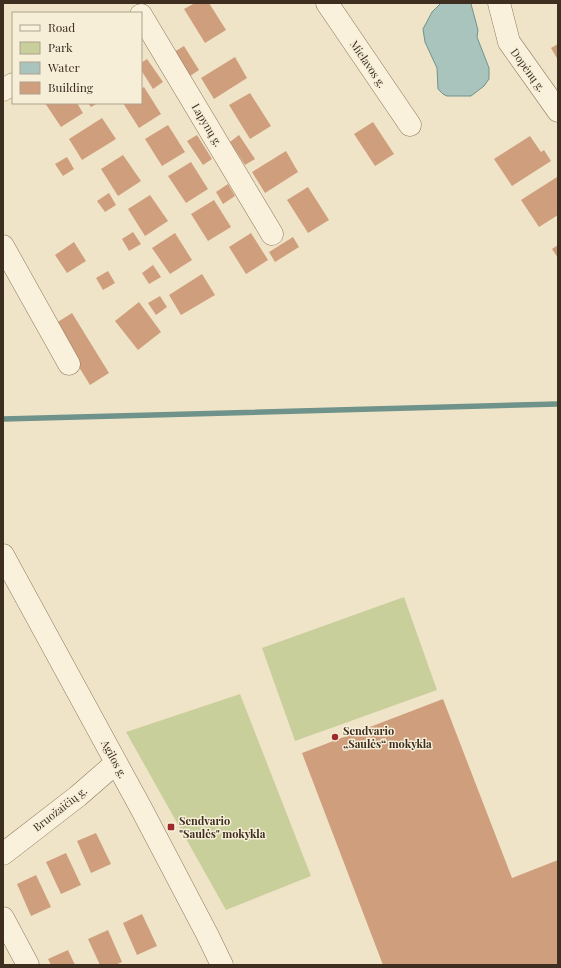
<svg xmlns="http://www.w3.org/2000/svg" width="561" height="968" viewBox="0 0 561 968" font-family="'Playfair Display',serif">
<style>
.green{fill:#c9cf9b}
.water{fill:#a9c4bc;stroke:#6f938a}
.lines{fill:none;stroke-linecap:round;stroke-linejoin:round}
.stream{stroke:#6f938a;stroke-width:5.5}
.building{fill:#cf9f7d}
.minor-casing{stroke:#8d765c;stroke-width:23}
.minor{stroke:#faf1dc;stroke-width:22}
.poi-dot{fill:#9e2a2b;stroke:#f7eed8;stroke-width:1.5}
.labels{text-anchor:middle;stroke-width:3;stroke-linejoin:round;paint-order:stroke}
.street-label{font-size:11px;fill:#3d2e20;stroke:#f7eed8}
.poi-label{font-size:11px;font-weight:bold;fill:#3d2e20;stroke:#f7eed8;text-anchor:start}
</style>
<rect width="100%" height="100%" fill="#f0e4c8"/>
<!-- green -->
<g class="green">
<polygon points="404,597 437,690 295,741 262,648"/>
<polygon points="240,694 311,876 226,910 126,732"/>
</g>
<!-- water -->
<polygon class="water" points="441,3 470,3 471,4 478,30 477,37 489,68 489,79 484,86 471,96 447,96 443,94 438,89 437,68 425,42 423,29 432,12"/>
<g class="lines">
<!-- stream -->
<polyline class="stream" points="3,419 558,404"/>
</g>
<!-- building -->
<g class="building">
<polygon points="195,3 209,3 226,30 205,43 184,9"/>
<polygon points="558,44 558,60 551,48"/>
<polygon points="184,46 199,70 190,76 174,52"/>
<polygon points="235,57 247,78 214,99 201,78"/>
<polygon points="147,59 163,82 153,89 141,70 141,63"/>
<polygon points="144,87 161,114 139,128 123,103 141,103 141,89"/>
<polygon points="250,93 271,126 250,139 229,105"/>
<polygon points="45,103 77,103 83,113 61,127"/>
<polygon points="88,103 98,103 91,107"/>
<polygon points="102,118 116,139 82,160 69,139"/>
<polygon points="373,122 394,154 375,166 354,134"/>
<polygon points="168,125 185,152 162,166 145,139"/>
<polygon points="197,135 212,159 203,165 187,141"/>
<polygon points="239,135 255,159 245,165 230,142"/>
<polygon points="530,136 541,152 544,150 551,161 512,186 494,159"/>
<polygon points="286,151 298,172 265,193 252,172"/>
<polygon points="123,155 141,181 118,196 101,169"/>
<polygon points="67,157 74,169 63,176 55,164"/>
<polygon points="191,162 208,189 186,203 168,176"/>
<polygon points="557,177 558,215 539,227 521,200"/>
<polygon points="228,184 235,196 223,204 216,192"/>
<polygon points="308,187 329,220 308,233 287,200"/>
<polygon points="109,193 116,205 105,212 97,201"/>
<polygon points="150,195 168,221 145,236 128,209"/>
<polygon points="214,200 231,227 208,241 191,214"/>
<polygon points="133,232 141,244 129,251 122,239"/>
<polygon points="175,233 192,260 170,274 152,248"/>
<polygon points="251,233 268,260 246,274 229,247"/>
<polygon points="293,237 299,247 275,262 269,252"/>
<polygon points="74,242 86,261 67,273 55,255"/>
<polygon points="558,245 558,258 552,249"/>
<polygon points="153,265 161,277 149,284 142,273"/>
<polygon points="108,271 115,283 103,290 96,278"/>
<polygon points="202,274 215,295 181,315 169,295"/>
<polygon points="160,296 167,307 156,315 148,303"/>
<polygon points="139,302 161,332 138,350 115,321"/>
<polygon points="72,313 109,373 90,385 53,325"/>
<polygon points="443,699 512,878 558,860 558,965 383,965 302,753"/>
<polygon points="96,833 111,864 91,873 77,841"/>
<polygon points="66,853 81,885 61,894 46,862"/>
<polygon points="36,875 51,907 31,916 17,884"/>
<polygon points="142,914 157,946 137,955 123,923"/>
<polygon points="108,930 122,962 115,965 100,965 88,939"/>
<polygon points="68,950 75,965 51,965 48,959"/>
</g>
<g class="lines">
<!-- minor casing -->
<g class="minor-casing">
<g id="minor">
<polyline points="327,3 410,125"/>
<polyline points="499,3 509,42 558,111"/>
<polyline points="141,15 272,234"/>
<polyline points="3,90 13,84"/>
<polyline points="3,246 69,364"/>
<polyline points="3,555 142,810 207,934 222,965"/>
<polyline points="3,854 78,796 116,763"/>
<polyline points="3,918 28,965"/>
</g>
</g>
<!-- minor -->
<use href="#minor" class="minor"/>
</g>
<!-- markers -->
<g class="poi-dot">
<circle cx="335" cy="737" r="4"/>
<rect x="167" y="823" width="8" height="8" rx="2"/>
</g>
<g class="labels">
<!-- street labels -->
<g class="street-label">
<text transform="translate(368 64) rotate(56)" y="4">Mielavos g.</text>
<text transform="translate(528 70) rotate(54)" y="4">Dopėnų g.</text>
<text transform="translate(207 125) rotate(59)" y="4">Lapynų g.</text>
<text transform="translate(114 759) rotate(62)" y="4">Agilos g.</text>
<text transform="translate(60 809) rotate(-38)" y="4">Bruožaičių g.</text>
</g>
<!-- poi labels -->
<g class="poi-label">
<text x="343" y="735">Sendvario<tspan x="343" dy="13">„Saulės“ mokykla</tspan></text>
<text x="179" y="825">Sendvario<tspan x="179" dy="13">"Saulės" mokykla</tspan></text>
</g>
</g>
<!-- border -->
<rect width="561" height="968" fill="none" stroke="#3d2e20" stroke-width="8"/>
<!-- legend -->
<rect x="12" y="12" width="130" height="92" fill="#f7eed8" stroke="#ada18e"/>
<rect x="20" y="25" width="20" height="6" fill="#faf1dc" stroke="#ada18e"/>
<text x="48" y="32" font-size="12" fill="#3d2e20">Road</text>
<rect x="20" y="42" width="20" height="12" fill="#c9cf9b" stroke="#ada18e"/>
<text x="48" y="52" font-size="12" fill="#3d2e20">Park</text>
<rect x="20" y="62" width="20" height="12" fill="#a9c4bc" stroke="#ada18e"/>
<text x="48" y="72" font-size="12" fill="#3d2e20">Water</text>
<rect x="20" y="82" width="20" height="12" fill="#cf9f7d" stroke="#ada18e"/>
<text x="48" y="92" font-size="12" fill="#3d2e20">Building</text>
</svg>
